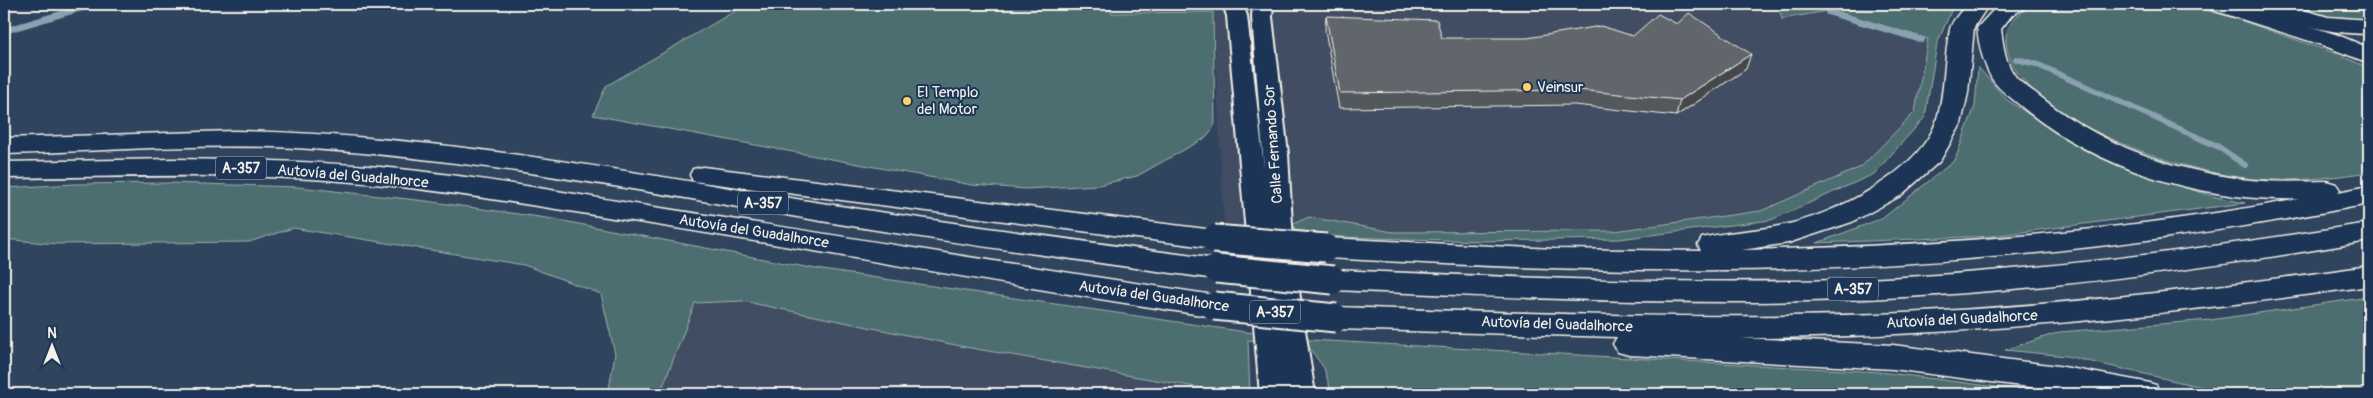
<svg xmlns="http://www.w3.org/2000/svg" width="2373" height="398" viewBox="0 0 2373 398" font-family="Pangolin,sans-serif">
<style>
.built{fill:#3f4e62}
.green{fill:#4d6e6f;stroke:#a0b0ac}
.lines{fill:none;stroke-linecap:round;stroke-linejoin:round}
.stream{stroke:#8aa2b0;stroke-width:6}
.tertiary-casing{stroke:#f4f1e8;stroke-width:4}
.primary-casing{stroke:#f4f1e8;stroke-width:3}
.motorway-casing{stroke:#f4f1e8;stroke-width:3}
.tertiary{fill:#1d3557;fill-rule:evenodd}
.primary{fill:#1d3557;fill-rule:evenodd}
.motorway{fill:#1d3557;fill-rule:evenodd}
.motorway-bridge-casing{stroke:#f4f1e8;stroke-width:31;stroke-linecap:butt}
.motorway-bridge{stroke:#1d3557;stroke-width:27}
.wall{fill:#53585d;stroke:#f4f1e8}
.shaded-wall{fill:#44474c;stroke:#f4f1e8}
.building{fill:#61666c;stroke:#f4f1e8}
.poi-dot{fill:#ffd166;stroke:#1d3557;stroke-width:2}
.labels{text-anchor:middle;stroke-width:4;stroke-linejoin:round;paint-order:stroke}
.shield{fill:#1d3557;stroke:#b4b9bc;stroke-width:1}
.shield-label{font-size:14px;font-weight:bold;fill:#f4f1e8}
.poi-label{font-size:15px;fill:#f4f1e8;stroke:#1d3557;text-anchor:start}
.street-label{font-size:15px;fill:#f4f1e8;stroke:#1d3557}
</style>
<rect width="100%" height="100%" fill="#31445d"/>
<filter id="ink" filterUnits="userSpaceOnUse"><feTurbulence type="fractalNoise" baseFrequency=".02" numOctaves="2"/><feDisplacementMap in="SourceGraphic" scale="10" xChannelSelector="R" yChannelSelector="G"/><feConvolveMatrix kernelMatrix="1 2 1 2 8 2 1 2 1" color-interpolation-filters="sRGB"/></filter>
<g filter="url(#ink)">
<!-- built -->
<g class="built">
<polygon points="1213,4 1805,4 1928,39 1915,112 1861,167 1761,211 1614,231 1393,232 1309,217 1284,228 1224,228"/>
<polygon points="742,301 965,347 1236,394 660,394 695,303"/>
</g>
<!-- green -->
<g class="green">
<polygon points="747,4 1111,5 1111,13 1213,12 1215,124 1207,137 1137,176 1099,185 1026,189 972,185 593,115 606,86"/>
<polygon points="1778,4 1954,4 1937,44 1925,117 1874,174 1771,220 1619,239 1482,241 1340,237 1284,228 1309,217 1393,232 1614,231 1761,211 1861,167 1915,112 1928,39 1832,10 1782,19"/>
<path d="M2037 4H2184L2234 18 2337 54 2369 68V172C2315 180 2265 185 2211 172 2155 160 2011 111 2006 42 2005 23 2021 10 2037 4Z"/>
<polygon points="2278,4 2369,4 2369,19 2338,19"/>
<polygon points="1978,67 2007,100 2073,143 2149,177 2216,197 2245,203 1992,236 1817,243 1883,218 1955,160 1975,106"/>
<polygon points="169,183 298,187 426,201 553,219 816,269 1246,332 1311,340 1880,372 2052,394 1378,394 1331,391 1324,368 1308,346 1248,340 1250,394 1236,394 965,347 742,301 695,303 660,394 608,394 615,354 601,294 524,265 293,228 249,242 56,244 4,239 4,188 74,184"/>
<polygon points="2369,297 2369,394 2232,394 2066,356 2005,350 2060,332 2210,320"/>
</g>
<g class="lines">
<!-- stream -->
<g class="stream">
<polyline points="1828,12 1922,40"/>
<polyline points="4,31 95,4"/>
<polyline points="2016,59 2036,64 2217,146 2245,165"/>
</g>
<!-- tertiary casing -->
<g class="tertiary-casing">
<polygon id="tertiary" points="1223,4 1243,4 1247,16 1264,168 1252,17 1253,4 1273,4 1272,17 1288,154 1292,225 1298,285 1315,394 1260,394 1227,16"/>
</g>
<!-- primary casing -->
<g class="primary-casing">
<path id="primary" d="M2253 4H2283L2328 17 2369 20V34C2330 34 2292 24 2256 9Z"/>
</g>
<!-- motorway casing -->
<g class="motorway-casing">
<g id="motorway">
<path d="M1967 4H1989L1974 27 1968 93 1961 124 1940 161 1900 196 1852 222 1788 243 1742 250C1929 246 2116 233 2299 199 2203 202 2097 169 2022 107 2012 98 2000 91 1992 79 1983 63 1979 46 1977 28L1999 4H2026L2023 9 2012 15 2001 29C2003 44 2005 63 2015 76 2021 84 2031 89 2038 95 2092 139 2159 166 2228 177 2260 183 2293 182 2326 181L2336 184 2340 190 2338 192 2369 186V204C2157 245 1942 268 1726 270 1592 272 1459 265 1326 258L1316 255 1312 248 1316 241 1326 238 1555 249 1701 251 1698 245 1702 238C1729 231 1757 231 1784 225 1834 215 1918 173 1936 122 1946 91 1943 60 1950 29 1952 20 1962 11 1967 4Z"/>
<polygon points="2207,4 2240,4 2338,35 2369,48 2369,63 2322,45 2210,9"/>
<path d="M234 131C425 134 614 169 802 200 940 222 1078 241 1216 259L1226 262 1231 269 1226 276 1216 279C1084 261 952 243 821 221 652 193 482 160 311 149 208 142 106 151 4 154V138Z"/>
<path d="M175 159C244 160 312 161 380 167 468 175 555 191 641 205 832 234 1023 267 1214 295L1225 298 1229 306 1225 314 1214 317C1022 288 831 253 639 222 554 209 469 194 384 185 257 171 130 177 4 178V162Z"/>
<polygon points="703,167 1214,230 1224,232 1228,239 1224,246 1214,248 693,181 690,175 693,169"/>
<path d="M2369 223V241C2202 269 2035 292 1866 299 1688 307 1510 297 1333 290L1323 287 1318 280 1323 273 1333 270C1510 277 1688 286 1866 279 2035 272 2202 249 2369 223Z"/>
<path d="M2369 266V286C2160 316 1951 338 1740 338L1893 345 2058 366 2145 382 2156 385 2161 394H2081L1893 369 1629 355 1618 352 1613 344 1617 337 1336 329 1325 326 1321 318 1325 310 1336 307C1525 313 1714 321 1903 313 2059 306 2214 288 2369 266Z"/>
</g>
</g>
<!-- tertiary -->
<use href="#tertiary" class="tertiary"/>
<!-- primary -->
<use href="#primary" class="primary"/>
<!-- motorway -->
<use href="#motorway" class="motorway"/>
<!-- motorway-bridge casing -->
<g class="motorway-bridge-casing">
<g id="motorway-bridge">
<polyline points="1214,239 1326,248"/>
<polyline points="1216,269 1333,280"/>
<polyline points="1214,306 1336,318"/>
</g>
</g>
<!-- motorway-bridge -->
<use href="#motorway-bridge" class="motorway-bridge"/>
</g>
<!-- wall -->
<polygon class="wall" points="1326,16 1442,38 1746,69 1676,116 1575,105 1339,108 1325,30"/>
<!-- shaded-wall -->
<polygon class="shaded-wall" points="1751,54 1746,69 1676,116 1680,100"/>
<!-- building -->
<polygon class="building" points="1689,13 1751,54 1680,100 1578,90 1340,93 1326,16 1437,20 1442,38 1527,38 1601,26 1633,36 1658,14 1677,24"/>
</g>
<!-- markers -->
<g class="poi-dot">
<circle cx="1527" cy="87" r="5"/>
<circle cx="907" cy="101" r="5"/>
</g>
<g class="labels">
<!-- shield labels -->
<g class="shield">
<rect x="216" y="156.5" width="50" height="23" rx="4"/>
<rect x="738" y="191.5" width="50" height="23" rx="4"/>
<rect x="1828" y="277.5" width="50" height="23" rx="4"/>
<rect x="1250" y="300.5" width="50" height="23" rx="4"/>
</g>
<g class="shield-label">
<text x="241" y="173">A-357</text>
<text x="763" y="208">A-357</text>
<text x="1853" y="294">A-357</text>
<text x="1275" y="317">A-357</text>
</g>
<!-- poi labels -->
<g class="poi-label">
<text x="1537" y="92">Veinsur</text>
<text x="917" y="97">El Templo<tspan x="917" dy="17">del Motor</tspan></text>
</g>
<!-- street labels -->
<g class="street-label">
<text transform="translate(1273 144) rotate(-94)" y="5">Calle Fernando Sor</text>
<text transform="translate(353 176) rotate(5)" y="5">Autovía del Guadalhorce</text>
<text transform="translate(754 231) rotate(9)" y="5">Autovía del Guadalhorce</text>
<text transform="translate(1154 296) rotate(8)" y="5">Autovía del Guadalhorce</text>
<text transform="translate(1962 319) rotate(-3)" y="5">Autovía del Guadalhorce</text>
<text transform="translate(1557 324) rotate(2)" y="5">Autovía del Guadalhorce</text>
</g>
</g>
<!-- margin -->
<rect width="2373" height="398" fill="none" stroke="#1d3557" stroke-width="20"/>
<rect x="10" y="10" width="2353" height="378" fill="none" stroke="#f4f1e8" stroke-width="2" filter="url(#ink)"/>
<!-- north arrow -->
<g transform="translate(52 346)" stroke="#1d3557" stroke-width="4" paint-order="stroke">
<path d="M0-4L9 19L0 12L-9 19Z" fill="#f4f1e8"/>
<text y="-8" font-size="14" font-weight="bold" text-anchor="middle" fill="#f4f1e8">N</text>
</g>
</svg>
